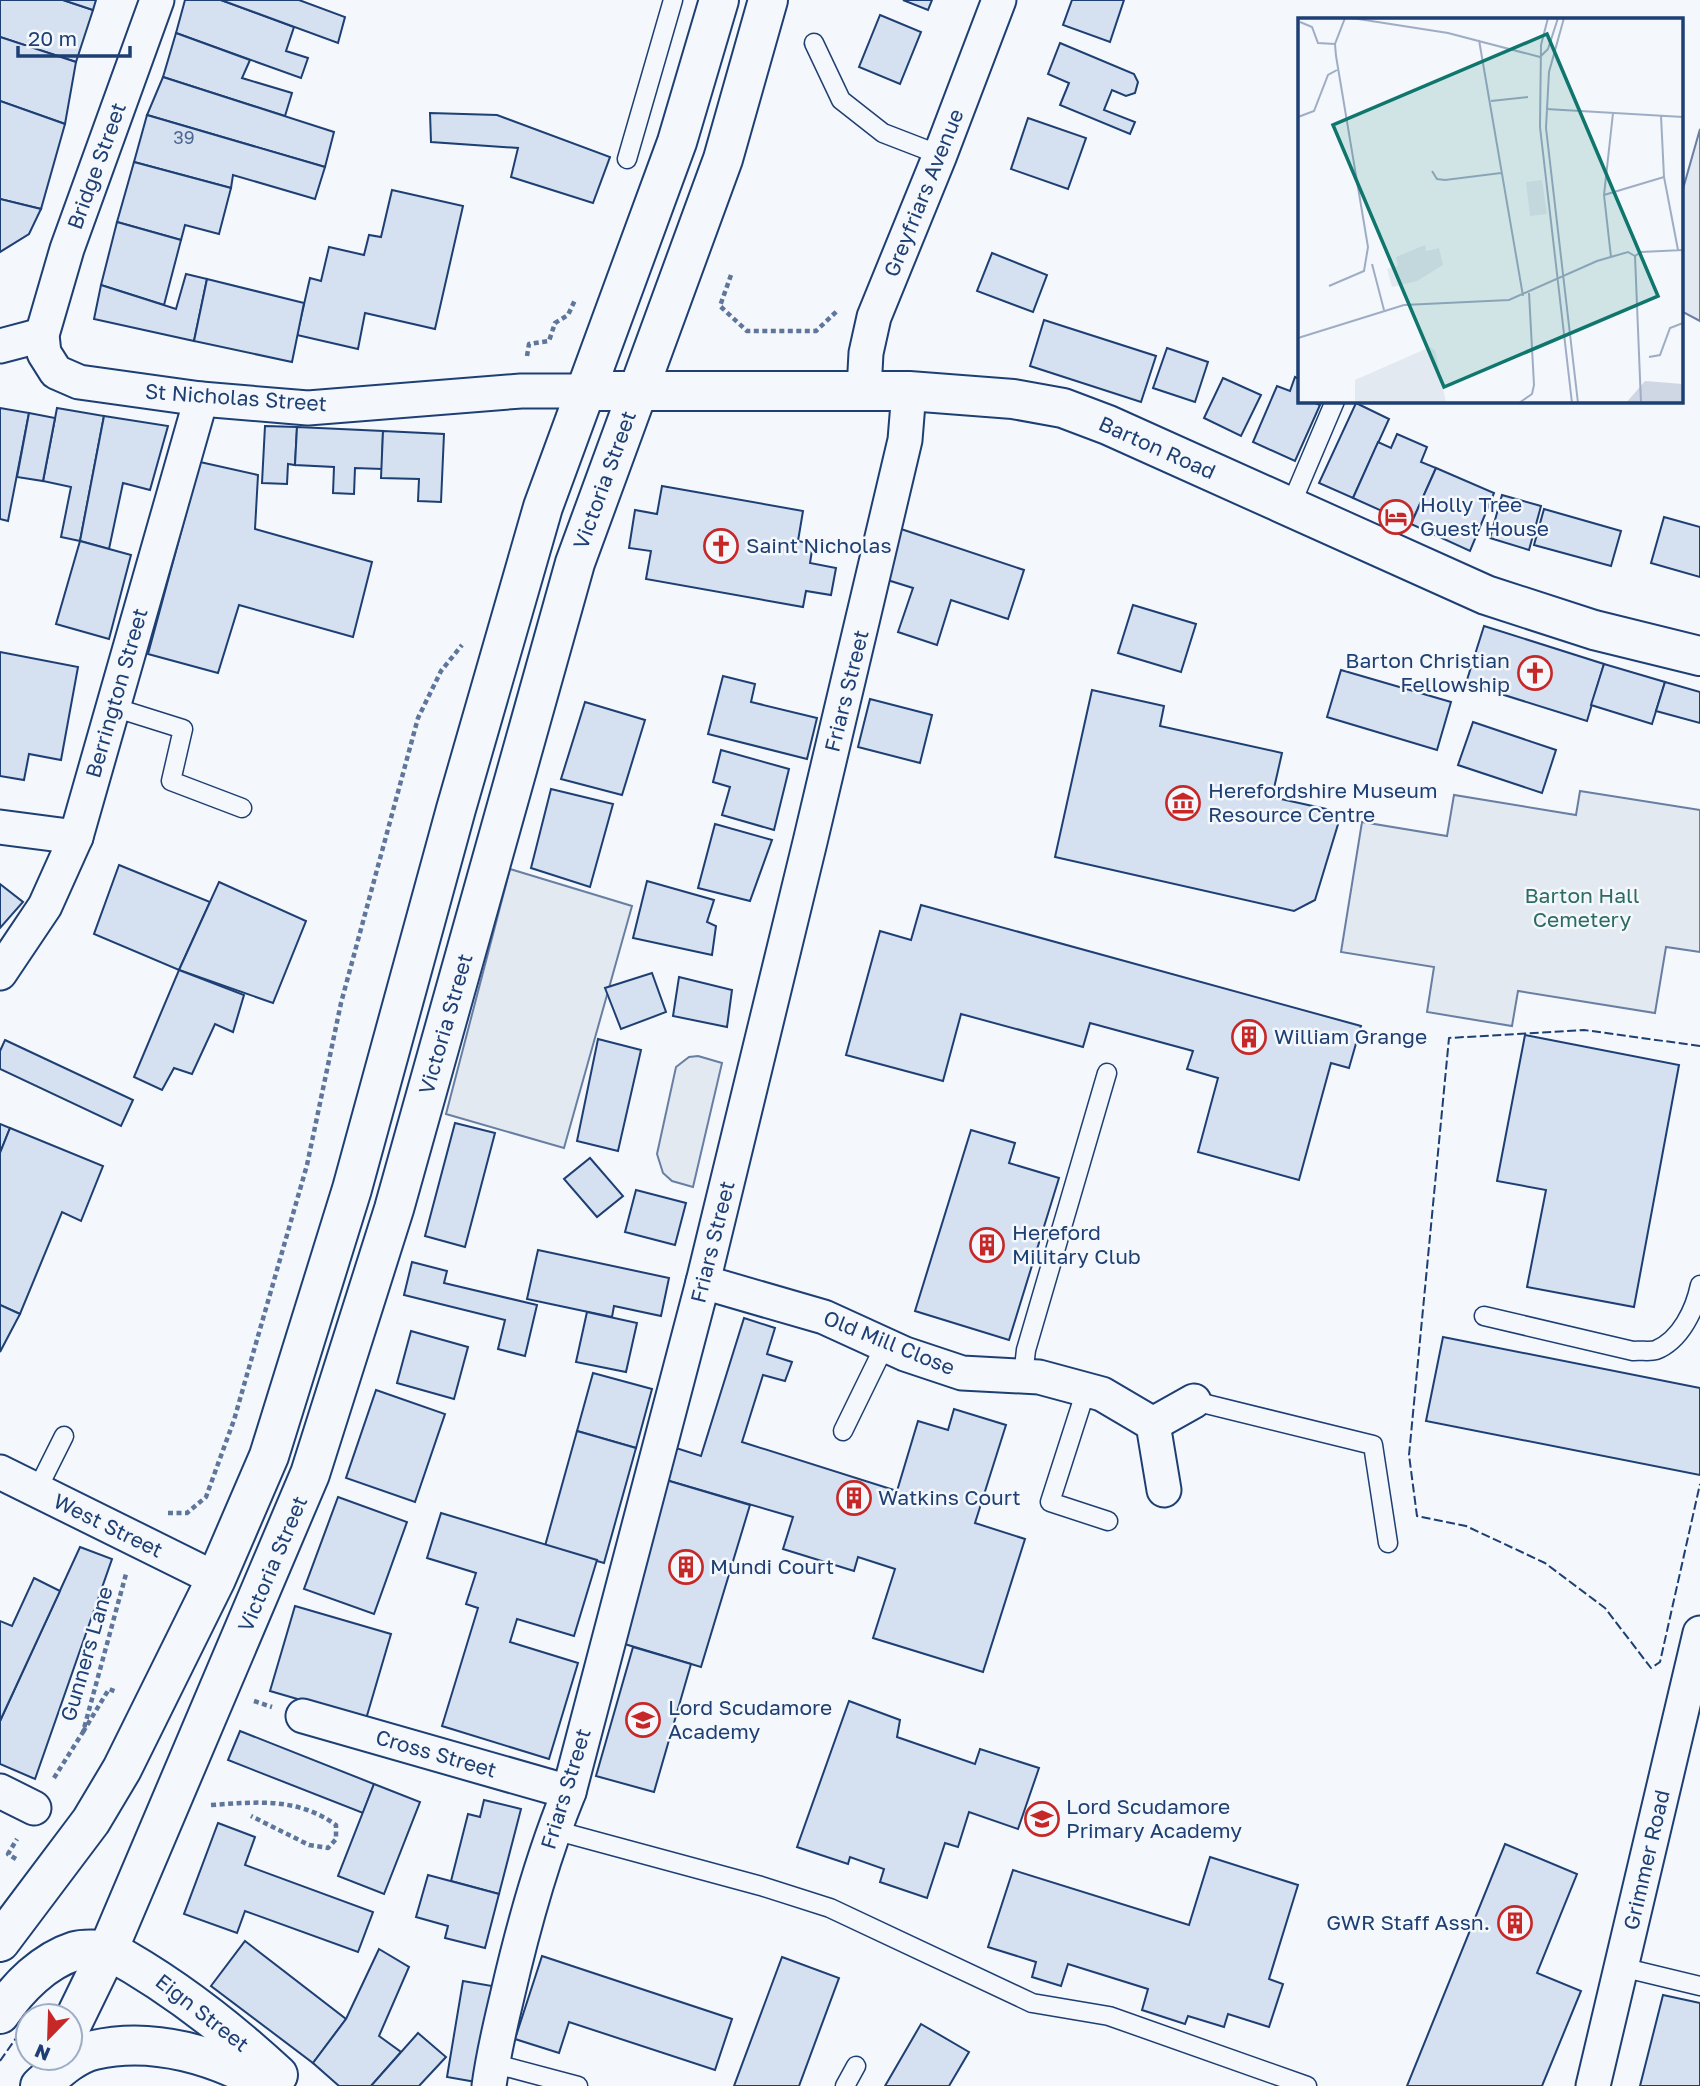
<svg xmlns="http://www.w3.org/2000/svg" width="1700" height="2086" viewBox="0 0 1700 2086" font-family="'Golos Text',sans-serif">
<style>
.green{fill:#e3e9f0;stroke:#687fa3;stroke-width:2}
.building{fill:#d5e0f0;stroke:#1d3f73;stroke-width:2}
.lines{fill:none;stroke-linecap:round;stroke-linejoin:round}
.lane-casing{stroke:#1d3f73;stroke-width:21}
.street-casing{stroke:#1d3f73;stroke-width:37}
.secondary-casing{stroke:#1d3f73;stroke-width:42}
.highway-casing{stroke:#1d3f73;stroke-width:42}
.path{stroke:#5e769c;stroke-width:4.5;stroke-dasharray:5 3.5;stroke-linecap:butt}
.lane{stroke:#f4f7fb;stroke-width:18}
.street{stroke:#f4f7fb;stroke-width:33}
.secondary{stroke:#f4f7fb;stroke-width:38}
.highway{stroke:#f4f7fb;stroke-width:38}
.fence{stroke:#1d3f73;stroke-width:2;stroke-dasharray:9 3.5;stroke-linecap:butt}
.labels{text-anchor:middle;stroke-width:5;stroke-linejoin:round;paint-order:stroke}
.number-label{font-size:18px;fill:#4b6792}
.street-label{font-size:21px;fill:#1d3f73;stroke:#f4f7fb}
.poi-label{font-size:21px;fill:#1d3f73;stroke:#f4f7fb;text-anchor:start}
.park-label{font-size:21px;fill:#2c6c60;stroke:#f4f7fb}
.inset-road{fill:none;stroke:#9eadc5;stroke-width:2}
.view{fill:#0f766e;fill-opacity:0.15;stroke:#0f766e;stroke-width:3.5}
.inset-edge{fill:none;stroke:#1d3f73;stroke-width:3.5}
</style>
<rect width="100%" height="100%" fill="#f4f7fb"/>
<!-- green -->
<g class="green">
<polygon points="1700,129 1700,321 1681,311 1681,196"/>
<polygon points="1580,791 1700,810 1700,952 1666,947 1655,1013 1518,991 1512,1026 1427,1012 1434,967 1341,952 1362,822 1447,836 1454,795 1576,815"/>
<polygon points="510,869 632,906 564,1148 446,1114"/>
<polygon points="698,1056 722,1063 693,1187 672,1181 663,1173 657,1154 676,1067 689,1057"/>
</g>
<!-- building -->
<g class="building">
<polygon points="0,0 63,0 93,10 76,62 0,37"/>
<polygon points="63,0 96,0 93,10"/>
<polygon points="185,0 221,0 294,27 286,51 308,58 301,78 176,33"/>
<polygon points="221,0 299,0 345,17 338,43"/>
<polygon points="903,0 932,0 928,10"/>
<polygon points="1072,0 1124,0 1110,42 1063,25"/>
<polygon points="880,15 921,32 900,84 859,67"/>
<polygon points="176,33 250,60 242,78 292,93 285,116 163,77"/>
<polygon points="0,37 76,62 65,124 0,101"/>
<polygon points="1060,43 1134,74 1138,82 1135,93 1126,96 1112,90 1104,110 1135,122 1130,134 1060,105 1069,83 1048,74"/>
<polygon points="163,77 334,132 325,167 147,115"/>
<polygon points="0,101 65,124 41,209 0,199"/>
<polygon points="430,113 497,115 610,157 593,203 511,177 518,148 431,142"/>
<polygon points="147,115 325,167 315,199 233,175 231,188 134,162"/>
<polygon points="1028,118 1086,138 1068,189 1011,169"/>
<polygon points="134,162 231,188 219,234 185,225 181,240 117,222"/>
<polygon points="392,190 463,206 435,329 365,313 358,349 297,335 310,278 321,281 329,247 364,255 369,235 381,237"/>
<polygon points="0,199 41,209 29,234 0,252"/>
<polygon points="117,222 181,240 164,305 101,285"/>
<polygon points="992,253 1047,275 1033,312 977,291"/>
<polygon points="186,274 207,279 194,341 94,319 101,285 176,309"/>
<polygon points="207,279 304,303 292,362 194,341"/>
<polygon points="1044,320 1156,356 1141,402 1030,366"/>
<polygon points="1167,348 1208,362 1195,402 1153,388"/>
<polygon points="1295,377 1299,379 1299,401 1310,401 1320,405 1295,461 1253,442 1277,386 1290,391"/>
<polygon points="1223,378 1261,395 1241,436 1204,418"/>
<polygon points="1356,403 1389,419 1353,498 1319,483"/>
<polygon points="0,408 29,413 8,521 0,519"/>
<polygon points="57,408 104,416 80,541 61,537 71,487 43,481"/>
<polygon points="29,413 55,418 43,481 17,477"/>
<polygon points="104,416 168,426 150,490 123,483 109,549 80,541"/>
<polygon points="265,426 297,427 295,465 288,464 287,484 262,483"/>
<polygon points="297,427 383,431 382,469 355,468 354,494 333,493 334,467 295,465"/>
<polygon points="383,431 444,434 441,502 418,501 419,479 381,478"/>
<polygon points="1397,434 1427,447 1421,462 1436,468 1411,524 1353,498 1378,442 1391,448"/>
<polygon points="200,462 258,475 255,529 372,562 353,637 239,605 218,673 148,654"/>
<polygon points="1436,468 1494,493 1470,551 1411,524"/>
<polygon points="662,486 803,511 798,541 813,544 810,563 836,568 831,595 806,591 803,607 646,579 651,551 629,548 635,510 657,514"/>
<polygon points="1502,495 1541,506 1529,550 1490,538"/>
<polygon points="1544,509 1621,531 1611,566 1534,545"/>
<polygon points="1664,517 1700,527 1700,577 1651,563"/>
<polygon points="898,528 1024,570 1008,619 951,600 937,645 898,632 913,588 881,578"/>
<polygon points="80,541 131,555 109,639 56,624"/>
<polygon points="1133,605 1196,624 1181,672 1118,653"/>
<polygon points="1484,626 1604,664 1587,721 1466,683"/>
<polygon points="0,652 78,667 61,760 29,754 24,780 0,776"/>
<polygon points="1604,664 1665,682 1652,724 1591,705"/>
<polygon points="1341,670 1451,702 1437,750 1327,717"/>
<polygon points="723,676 755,684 751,702 817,718 807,759 708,734"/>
<polygon points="1665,682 1700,692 1700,723 1656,711"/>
<polygon points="1092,690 1164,706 1160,726 1282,753 1272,797 1326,809 1339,821 1315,900 1294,911 1055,857"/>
<polygon points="870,699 932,715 920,763 858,747"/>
<polygon points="585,702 645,720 622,795 561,779"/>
<polygon points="1473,722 1556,750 1542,793 1458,765"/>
<polygon points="721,750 789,769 774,830 722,815 730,787 713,782"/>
<polygon points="551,789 613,804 590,887 531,868"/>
<polygon points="715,824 772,840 750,901 698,888"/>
<polygon points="119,865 210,902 179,970 94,934"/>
<polygon points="647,881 714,900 707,922 716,926 712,955 633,938"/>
<polygon points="219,882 306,921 273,1003 179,970"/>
<polygon points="0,884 23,902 0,928"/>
<polygon points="921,905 1361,1026 1349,1068 1331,1063 1299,1180 1198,1152 1218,1078 1187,1069 1193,1051 1090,1023 1083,1047 961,1014 943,1081 846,1055 880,931 911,940"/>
<polygon points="179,970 244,995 233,1032 215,1024 192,1074 174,1068 162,1090 134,1077"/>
<polygon points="652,973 666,1012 621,1029 605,988"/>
<polygon points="679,977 732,990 727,1027 673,1016"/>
<polygon points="1525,1035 1679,1065 1634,1307 1527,1287 1546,1190 1497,1181"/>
<polygon points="598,1039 641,1050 618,1151 577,1141"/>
<polygon points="5,1040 133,1100 121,1126 0,1069 0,1051"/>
<polygon points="455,1123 495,1133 465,1247 425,1236"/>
<polygon points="0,1124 10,1128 0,1153"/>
<polygon points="10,1128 103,1166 81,1221 62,1212 20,1314 0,1305 0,1153"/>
<polygon points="971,1130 1015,1143 1009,1163 1059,1178 1009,1340 915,1311"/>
<polygon points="590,1158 623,1196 597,1217 564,1179"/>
<polygon points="636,1190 686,1203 675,1245 625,1232"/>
<polygon points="538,1250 669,1278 661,1316 614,1306 612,1317 527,1299"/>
<polygon points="412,1262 447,1271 444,1283 537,1305 525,1356 498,1349 505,1320 404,1295"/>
<polygon points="0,1305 20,1314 0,1352"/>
<polygon points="587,1312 637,1323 626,1372 576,1362"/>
<polygon points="744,1318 775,1328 767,1354 792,1362 785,1381 763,1375 742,1442 897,1491 918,1421 948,1430 954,1409 1006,1425 975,1523 1025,1539 983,1672 873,1638 895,1569 858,1557 854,1571 783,1549 793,1517 666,1480 673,1447 701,1456"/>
<polygon points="411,1331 468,1347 454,1399 397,1383"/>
<polygon points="1443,1337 1700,1388 1700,1475 1426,1421"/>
<polygon points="593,1373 652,1389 636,1448 577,1431"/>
<polygon points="376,1390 445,1414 415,1502 346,1478"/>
<polygon points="577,1431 636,1448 604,1563 545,1546"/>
<polygon points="666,1480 750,1505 701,1667 618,1642"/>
<polygon points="338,1497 407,1522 374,1614 304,1589"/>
<polygon points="441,1513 597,1560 574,1636 517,1619 510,1642 578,1663 549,1759 442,1726 478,1608 466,1604 476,1573 427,1558"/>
<polygon points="80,1547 112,1559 35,1779 0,1764 0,1721"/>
<polygon points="34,1578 60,1591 0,1721 0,1621 12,1626"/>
<polygon points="295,1606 391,1634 366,1719 270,1691"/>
<polygon points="633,1647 691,1664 654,1792 596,1776"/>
<polygon points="849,1701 900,1720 897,1737 975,1764 980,1749 1039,1768 1018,1829 969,1812 958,1847 945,1843 927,1898 880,1882 884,1869 850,1857 848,1864 797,1847"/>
<polygon points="240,1731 374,1784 363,1813 228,1760"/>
<polygon points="374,1784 420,1802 384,1894 338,1876"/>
<polygon points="484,1800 521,1809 499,1894 451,1881 468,1814 480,1817"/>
<polygon points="218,1823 255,1837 245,1865 373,1912 358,1952 245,1911 237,1933 184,1914"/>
<polygon points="1505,1844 1577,1874 1537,1973 1581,1991 1542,2086 1407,2086"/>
<polygon points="1210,1857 1298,1885 1269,1979 1283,1984 1269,2027 1228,2014 1224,2027 1188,2016 1185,2024 1142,2010 1148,1989 1068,1964 1061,1986 1032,1977 1036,1962 988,1947 1013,1870 1189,1925"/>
<polygon points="428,1875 499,1894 485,1948 445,1938 448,1926 416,1917"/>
<polygon points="245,1941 346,2019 313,2063 211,1986"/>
<polygon points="379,1949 409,1967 379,2036 401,2052 371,2086 339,2086 313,2063 346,2019"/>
<polygon points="542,1956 732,2019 715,2070 569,2022 559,2053 515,2039"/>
<polygon points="782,1957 839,1978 799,2086 734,2086"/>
<polygon points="463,1981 492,1986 476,2082 447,2077"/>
<polygon points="1663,1995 1700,2003 1700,2086 1640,2086"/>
<polygon points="921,2024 969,2052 949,2086 885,2086"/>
<polygon points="418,2033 446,2057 419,2086 371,2086"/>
</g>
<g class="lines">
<!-- lane casing -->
<g class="lane-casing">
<g id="lane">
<polyline points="814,43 841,100 883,133 940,155"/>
<polyline points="627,159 673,0"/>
<polyline points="1290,507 1335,401"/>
<polyline points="113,707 183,729 171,781 242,808"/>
<path d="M1484 1316 1633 1351C1640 1350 1650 1352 1656 1350 1681 1340 1695 1309 1700 1285"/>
<polyline points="1023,1376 1026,1350 1107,1073"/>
<polyline points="1086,1390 1050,1502 1108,1521"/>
<polyline points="1194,1401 1373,1445 1388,1543"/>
<polyline points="843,1431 885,1345"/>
<polyline points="37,1490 64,1436"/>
<polyline points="554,1830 761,1886 830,1908 1032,2003 1109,2016 1307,2086"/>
<polyline points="1621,1967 1700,1986"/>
<polyline points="492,2063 578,2086"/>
<polyline points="845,2086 856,2066"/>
</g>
</g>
<!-- street casing -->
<g class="street-casing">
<g id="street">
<polyline points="157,0 67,249 42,335 44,353 56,372 79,382 201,399 308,408 521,391 584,391"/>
<polyline points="0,346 42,335"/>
<polyline points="864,390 866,353 874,317 940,155 999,0"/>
<polyline points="0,827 76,837"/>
<polyline points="0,973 45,906 76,837 201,399"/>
<polyline points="703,1282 824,1317 905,1354 962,1373 1039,1377 1102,1394 1153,1424 1164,1490"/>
<polyline points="1153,1424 1194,1401"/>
<polyline points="0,1472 216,1579"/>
<polyline points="303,1716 569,1792"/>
<polyline points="0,1791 34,1808"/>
<path d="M489 2086C493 2056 500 2026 507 1997 523 1927 542 1858 569 1792L703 1282 810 842 905 440 909 391"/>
<polyline points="1593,2086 1700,1633"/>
</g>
</g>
<!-- secondary casing -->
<g class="secondary-casing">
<polyline id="secondary" points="584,391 909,391 1013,399 1063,408 1108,425 1486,595 1594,630 1700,656"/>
</g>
<!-- highway casing -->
<g class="highway-casing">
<g id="highway">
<polyline points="0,1942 91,1821 122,1769 216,1579 269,1456 352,1189 456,809 543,507 677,142 719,0"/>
<path d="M108 1950C171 1984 225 2026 278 2075"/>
<path d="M0 2014C18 1987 44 1961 75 1951 85 1948 98 1950 108 1950"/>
<polyline points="70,2028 108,1950 310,1474 394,1209 575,563 723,159 768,0"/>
<path d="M40 2086C55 2073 73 2055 94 2050 154 2036 218 2056 269 2086"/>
</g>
</g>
<!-- path -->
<g class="path">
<polyline points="731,275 720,306 747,331 816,331 838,310"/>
<polyline points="527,356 529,344 549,341 555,323 568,315 575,300"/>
<polyline points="168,1513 187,1513 206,1497 234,1420 307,1165 341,1003 418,718 441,671 462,645"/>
<polyline points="254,1701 272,1707"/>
<polyline points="83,1732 109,1689 117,1692"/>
<polyline points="54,1778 83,1732 126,1574"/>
<path d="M211 1805C256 1802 297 1797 336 1825V1839L328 1848 309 1845 251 1816"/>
<polyline points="16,1859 8,1854 17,1839"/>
</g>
<!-- lane -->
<use href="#lane" class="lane"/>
<!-- street -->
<use href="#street" class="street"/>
<!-- secondary -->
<use href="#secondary" class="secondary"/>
<!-- highway -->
<use href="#highway" class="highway"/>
<!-- fence -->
<g class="fence">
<polyline points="1700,1046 1584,1030 1449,1038 1409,1455 1417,1516 1466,1526 1545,1563 1605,1608 1651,1668 1660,1662 1700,1484"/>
<polyline points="0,2061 28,2021"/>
</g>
</g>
<!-- icons -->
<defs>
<g id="hotel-ring" transform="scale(1.75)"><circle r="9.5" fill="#f4f7fb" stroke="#c62828" stroke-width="1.5"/><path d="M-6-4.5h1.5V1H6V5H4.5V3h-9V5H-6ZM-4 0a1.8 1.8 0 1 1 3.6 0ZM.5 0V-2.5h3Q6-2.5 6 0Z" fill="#c62828"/></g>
<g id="church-ring" transform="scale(1.75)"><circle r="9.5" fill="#f4f7fb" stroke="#c62828" stroke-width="1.5"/><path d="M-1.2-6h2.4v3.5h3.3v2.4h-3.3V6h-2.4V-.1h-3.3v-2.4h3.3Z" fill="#c62828"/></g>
<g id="museum-ring" transform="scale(1.75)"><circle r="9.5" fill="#f4f7fb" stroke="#c62828" stroke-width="1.5"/><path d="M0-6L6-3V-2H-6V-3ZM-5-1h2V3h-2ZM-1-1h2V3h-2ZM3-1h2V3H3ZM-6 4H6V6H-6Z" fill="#c62828"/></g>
<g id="building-ring" transform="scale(1.75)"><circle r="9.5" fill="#f4f7fb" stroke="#c62828" stroke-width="1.5"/><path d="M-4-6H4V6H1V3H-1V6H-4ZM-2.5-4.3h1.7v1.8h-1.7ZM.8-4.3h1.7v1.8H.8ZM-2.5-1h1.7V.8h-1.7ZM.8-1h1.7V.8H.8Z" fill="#c62828"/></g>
<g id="school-ring" transform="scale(1.75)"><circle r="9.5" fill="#f4f7fb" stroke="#c62828" stroke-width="1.5"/><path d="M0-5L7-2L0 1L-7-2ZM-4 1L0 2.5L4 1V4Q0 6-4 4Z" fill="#c62828"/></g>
</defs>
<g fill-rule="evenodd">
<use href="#hotel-ring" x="1396" y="517"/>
<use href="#church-ring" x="721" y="546"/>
<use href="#church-ring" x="1535" y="673"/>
<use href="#museum-ring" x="1183" y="803"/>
<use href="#building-ring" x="1249" y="1037"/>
<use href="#building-ring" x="987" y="1245"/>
<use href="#building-ring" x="854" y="1498"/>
<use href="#building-ring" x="686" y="1567"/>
<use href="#school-ring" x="643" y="1720"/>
<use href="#school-ring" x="1042" y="1819"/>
<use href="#building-ring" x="1515" y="1923"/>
</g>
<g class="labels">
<!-- number labels -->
<g class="number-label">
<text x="184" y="144">39</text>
</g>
<!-- street labels -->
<g class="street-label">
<text transform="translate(97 166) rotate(-70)" y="7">Bridge Street</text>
<text transform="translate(924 193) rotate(-68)" y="7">Greyfriars Avenue</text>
<text transform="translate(236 398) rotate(4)" y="7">St Nicholas Street</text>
<text transform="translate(1157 448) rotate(24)" y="7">Barton Road</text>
<text transform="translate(605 480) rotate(-70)" y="7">Victoria Street</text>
<text transform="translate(847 691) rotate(-76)" y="7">Friars Street</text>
<text transform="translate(117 693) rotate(-74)" y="7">Berrington Street</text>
<text transform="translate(446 1024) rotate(-74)" y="7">Victoria Street</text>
<text transform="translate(713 1242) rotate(-76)" y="7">Friars Street</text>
<text transform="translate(889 1343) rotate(22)" y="7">Old Mill Close</text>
<text transform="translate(108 1526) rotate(26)" y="7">West Street</text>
<text transform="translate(273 1564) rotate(-67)" y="7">Victoria Street</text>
<text transform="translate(87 1654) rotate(-74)" y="7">Gunners Lane</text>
<text transform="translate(436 1754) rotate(16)" y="7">Cross Street</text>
<text transform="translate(566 1789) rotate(-73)" y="7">Friars Street</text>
<text transform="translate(1647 1860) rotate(-77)" y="7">Grimmer Road</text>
<text transform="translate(202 2013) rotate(38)" y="7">Eign Street</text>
</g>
<!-- poi labels -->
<g class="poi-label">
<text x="1420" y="512">Holly Tree<tspan x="1420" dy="24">Guest House</tspan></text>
<text x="746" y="553">Saint Nicholas</text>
<text x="1510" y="668" text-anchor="end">Barton Christian<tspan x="1510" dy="24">Fellowship</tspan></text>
<text x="1208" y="798">Herefordshire Museum<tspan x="1208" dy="24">Resource Centre</tspan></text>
<text x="1274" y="1044">William Grange</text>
<text x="1012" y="1240">Hereford<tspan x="1012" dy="24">Military Club</tspan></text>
<text x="878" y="1505">Watkins Court</text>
<text x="710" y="1574">Mundi Court</text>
<text x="668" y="1715">Lord Scudamore<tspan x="668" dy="24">Academy</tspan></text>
<text x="1066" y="1814">Lord Scudamore<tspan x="1066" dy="24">Primary Academy</tspan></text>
<text x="1490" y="1930" text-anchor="end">GWR Staff Assn.</text>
</g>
<!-- park labels -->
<g class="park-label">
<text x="1582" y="903">Barton Hall<tspan x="1582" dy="24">Cemetery</tspan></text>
</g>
</g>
<!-- overview -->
<g transform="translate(1298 18)">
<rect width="385" height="385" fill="#f4f7fb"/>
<path d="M244 162 249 196 232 198 228 164ZM127 227 128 233 141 230 145 247 119 263 94 269 89 251 100 248 98 239ZM132 329 137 332 148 385H57V362Z" fill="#e3e9f0"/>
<path d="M347 363 385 366V385H328Z" fill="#cfd7e4"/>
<path class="inset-road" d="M54 0 150 15 242 39M250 0 243 27 242 109 274 385M266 0 251 54 248 110 280 385M2 4 14 9 20 25 37 26M181 22 225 278M242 39 250 31 260 0M193 83 230 79M248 91 385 99M363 98 366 159 380 232M0 99 16 93 30 57 39 52M134 153 139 161 147 162 203 155M306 177 366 159M337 238 343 385M337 238 343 234 385 232M313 239 306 177 315 95M74 246 86 292M31 268 66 253 70 229 38 38 37 26 47 0M0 320 106 287 211 282 299 243 330 234 337 238M351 339 362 337 372 310 385 305M221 385 234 376 236 367 231 275"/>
<path class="view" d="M249 16 360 278 146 369 35 107Z"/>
<rect width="385" height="385" class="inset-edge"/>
</g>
<!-- north arrow -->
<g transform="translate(49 2037) rotate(203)"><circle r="33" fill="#f4f7fb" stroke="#9eadc5" stroke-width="2"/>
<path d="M0-5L12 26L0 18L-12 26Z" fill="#c62828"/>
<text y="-10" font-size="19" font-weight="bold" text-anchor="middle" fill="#1d3f73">N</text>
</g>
<!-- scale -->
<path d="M18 46v10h112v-10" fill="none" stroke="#1d3f73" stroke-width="3.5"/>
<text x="28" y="46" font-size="21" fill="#1d3f73" stroke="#f4f7fb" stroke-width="5" paint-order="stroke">20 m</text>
</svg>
